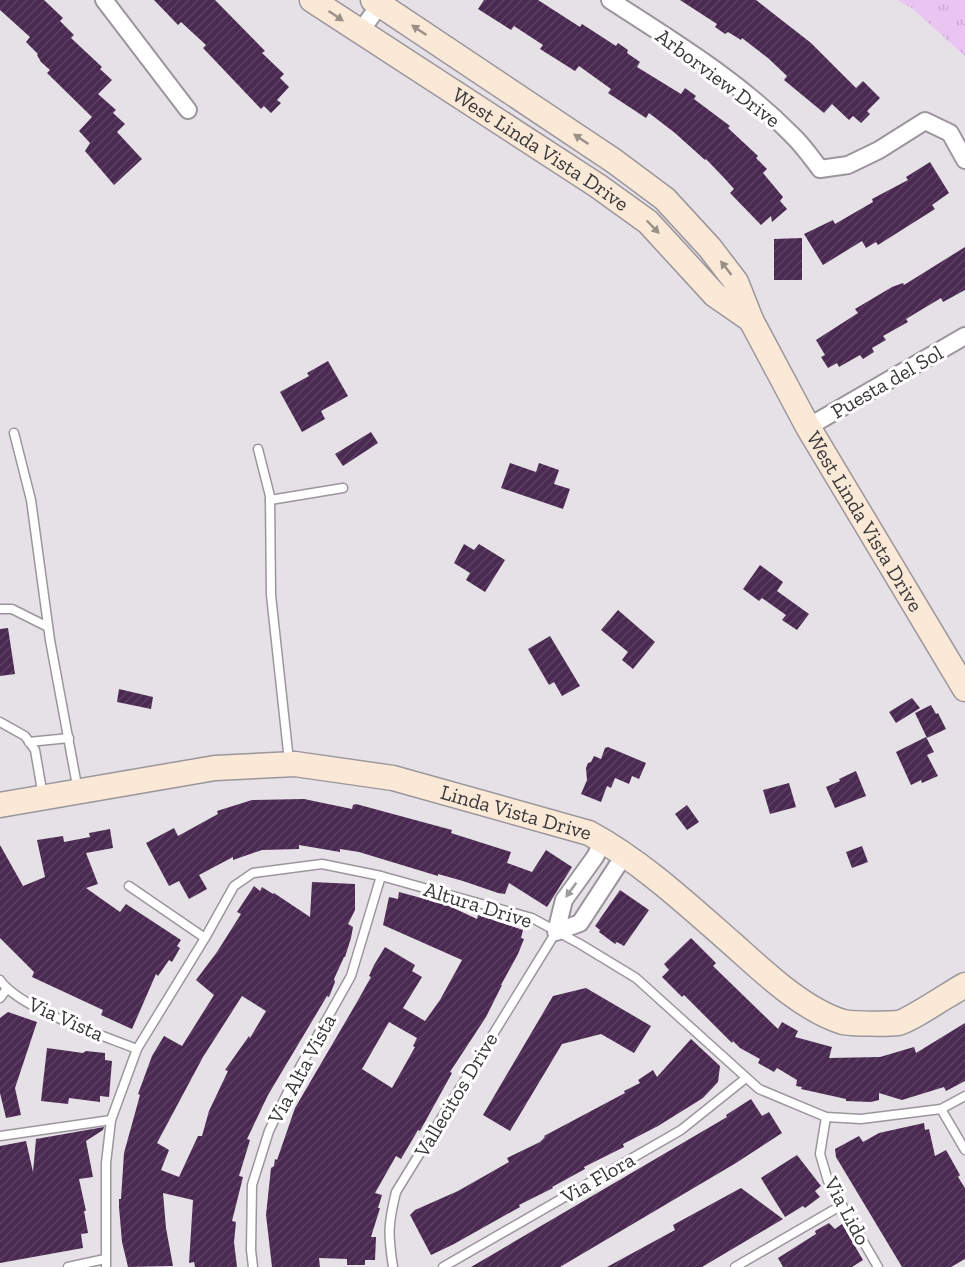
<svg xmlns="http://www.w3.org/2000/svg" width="965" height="1267" viewBox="0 0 965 1267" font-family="'Zilla Slab',serif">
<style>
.grass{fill:url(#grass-tufts)}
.building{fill:url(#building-hatch);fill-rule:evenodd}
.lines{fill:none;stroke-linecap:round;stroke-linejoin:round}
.lane-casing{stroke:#9b969c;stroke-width:11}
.street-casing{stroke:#9b969c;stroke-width:20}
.secondary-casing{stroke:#9b969c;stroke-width:27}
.lane{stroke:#fff;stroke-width:8}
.street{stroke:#fff;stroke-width:16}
.secondary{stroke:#fbe9d7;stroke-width:24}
.oneway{fill:#9a9088}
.oneway2{fill:#9c9c9c}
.labels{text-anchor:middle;stroke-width:6;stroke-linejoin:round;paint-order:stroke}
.street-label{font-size:21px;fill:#3a383a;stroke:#fff}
</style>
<defs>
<pattern id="grass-tufts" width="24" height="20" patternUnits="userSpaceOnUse" patternTransform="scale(1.5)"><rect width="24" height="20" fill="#eac5f2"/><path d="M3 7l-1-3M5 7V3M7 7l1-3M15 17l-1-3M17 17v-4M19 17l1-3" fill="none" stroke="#c9aad0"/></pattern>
<pattern id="building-hatch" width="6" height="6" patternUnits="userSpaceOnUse" patternTransform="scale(1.5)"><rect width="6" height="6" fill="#4b2a52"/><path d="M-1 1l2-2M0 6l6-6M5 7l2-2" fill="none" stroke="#5d4163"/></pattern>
</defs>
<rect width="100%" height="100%" fill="#e6e0e7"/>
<!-- grass -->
<polygon class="grass" points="897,0 965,0 965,56 912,8"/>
<!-- building -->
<g class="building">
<polygon points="0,0 44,0 63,18 60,21 74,35 71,38 102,67 100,69 112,80 98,94 116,110 113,113 125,124 117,132 142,159 114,185 85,151 90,143 79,131 92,117 47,73 50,70 41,62 37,55 38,54 26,42 30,37 0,10"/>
<polygon points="154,0 215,0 265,51 262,53 284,74 280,78 289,87 277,100 281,103 271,113 264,106 261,109 203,48 206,45 181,22 178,25"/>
<polygon points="484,0 538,0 580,27 582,24 616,46 618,43 628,50 627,53 640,62 637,67 681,94 685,88 696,96 694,99 730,126 728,128 758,156 756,158 767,169 763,173 783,197 780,201 787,209 772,222 771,216 761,225 730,193 734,189 726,180 706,159 705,160 675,133 649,113 646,118 608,93 611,89 579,66 575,71 540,49 543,45 514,26 511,30 478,9"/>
<polygon points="680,0 756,0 811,43 856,88 863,81 880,98 867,111 870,114 861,123 853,116 849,120 832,104 824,113 784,80 787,76 768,58 742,38 741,40 728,32 725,34 715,27 717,24"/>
<polygon points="930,162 949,193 932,205 935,209 878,245 876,242 866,248 862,241 823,265 804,234 833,220 835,224 873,202 872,199 908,180 906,177"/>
<polygon points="802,238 802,280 774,280 774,239"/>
<polygon points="965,247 965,290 943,302 941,298 906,319 908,322 883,336 886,340 872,348 874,352 863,359 860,355 839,367 837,363 828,368 821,357 825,355 816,340 858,313 855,309 892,287 903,283 904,285"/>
<polygon points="328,361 348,396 321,411 325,419 302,432 280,392 309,376 307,373"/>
<polygon points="371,432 378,443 343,466 335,454"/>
<polygon points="510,463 536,472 539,463 559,470 554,484 570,489 563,509 501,488"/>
<polygon points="464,544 474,550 479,544 505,560 485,592 466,580 470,573 454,563"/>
<polygon points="760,565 783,582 777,591 809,614 797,630 782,620 786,615 762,598 759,601 743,589"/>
<polygon points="618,610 655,642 633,669 622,660 628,652 601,630"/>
<polygon points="8,628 15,674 0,676 0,629"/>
<polygon points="550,636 580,686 562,696 554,682 549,685 528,649"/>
<polygon points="119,689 153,697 151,709 117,702"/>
<polygon points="912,698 920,708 896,723 889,712"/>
<polygon points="931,705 936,714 938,713 946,729 927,738 915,713"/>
<polygon points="926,737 934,752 927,755 938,776 922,783 921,780 911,785 896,752"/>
<polygon points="608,747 646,763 639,779 632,776 629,784 615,778 611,788 607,786 601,802 581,794 587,780 586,768 588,763 591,762 594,756 601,759 605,748"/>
<polygon points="856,771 866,796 835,808 826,787 840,781 839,779"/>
<polygon points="789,783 796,807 770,814 763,790"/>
<polygon points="304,799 352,809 353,805 356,804 452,830 451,833 511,852 507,863 532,872 546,850 572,867 547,907 509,883 505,894 498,893 463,881 438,874 438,876 359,852 340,849 340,852 299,845 299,849 262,850 233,860 233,857 199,875 207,889 189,899 179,881 169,886 146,843 174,828 178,836 218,814 217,811 252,800"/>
<polygon points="687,805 699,822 687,830 675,814"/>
<polygon points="110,829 113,848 86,853 98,884 86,888 120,912 126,904 181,940 177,946 180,948 172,962 169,960 158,976 156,974 132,1029 101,1015 103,1010 32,977 34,972 0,938 0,845 23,886 45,877 37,840 63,836 64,842 90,837 89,833"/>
<polygon points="862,846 868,862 852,868 846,852"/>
<path d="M312 882 355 884V910L348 924 353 927 351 938 345 957H344L334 979 335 982 329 997 327 996 268 1095 247 1139 250 1140 239 1176 243 1177 232 1221 236 1222 234 1242 237 1267H195L194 1262 189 1263 193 1200 163 1193 166 1228 173 1266 128 1267 122 1242 119 1207V1199H121L124 1153 140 1095 138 1094 152 1056 164 1036 182 1046 214 995 196 980 217 952 241 914 237 912 254 886 260 891 262 887 273 894 274 893 310 917ZM242 996 266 1011 250 1038 249 1036 225 1070 228 1071 209 1111 202 1136H198L179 1177 161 1170 169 1150 157 1143 203 1057Z"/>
<polygon points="620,890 649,910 624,946 617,942 615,944 599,932 600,930 595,926"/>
<path d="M399 892 447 905 477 919 478 915 523 930 521 938 524 939 518 954 501 985H502L486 1017 450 1072 452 1073 420 1131 418 1130 401 1159 396 1156 375 1193 382 1195 378 1208H380L371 1237H376L375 1260H365V1265H347V1259L319 1258 320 1267H272L266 1215 271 1168 274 1166 275 1159 277 1160 295 1108 357 1002 371 977 369 976 374 965 385 947 415 965 412 971 422 977 403 1008 425 1021 440 1000 462 960 383 925 389 897 398 899ZM389 1022 417 1038 413 1046 415 1047 392 1088 362 1069Z"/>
<polygon points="691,938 716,963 713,966 778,1029 782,1022 798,1031 795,1037 832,1047 829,1058 880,1057 914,1047 916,1053 965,1023 965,1081 946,1091 944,1087 902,1100 879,1093 879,1100 871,1102 846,1101 846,1099 801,1089 802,1087 796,1086 797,1080 777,1068 774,1072 758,1063 760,1059 740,1048 733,1041 732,1043 684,995 682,997 662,977 669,970 664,964"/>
<polygon points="586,988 651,1026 634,1053 601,1034 562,1044 510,1131 483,1115 553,996"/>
<polygon points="8,1012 37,1022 15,1088 21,1115 6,1118 0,1093 0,1018"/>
<polygon points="691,1039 720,1066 718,1082 703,1098 658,1126 623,1144 624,1147 584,1167 585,1169 552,1187 553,1188 519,1205 520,1207 454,1244 431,1255 410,1215 415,1210 458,1191 509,1162 507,1158 540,1142 545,1137 544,1136 625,1093 624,1091 640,1083 638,1080 653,1070 657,1077"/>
<polygon points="47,1048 83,1053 86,1051 105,1053 105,1060 112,1061 109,1097 100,1096 100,1102 69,1098 68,1104 41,1101"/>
<polygon points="751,1099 762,1116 769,1112 782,1133 736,1163 560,1267 471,1267 727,1117 726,1115"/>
<polygon points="924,1123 925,1130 929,1129 935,1156 946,1150 960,1175 958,1177 965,1188 965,1259 951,1267 902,1267 836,1157 835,1149 859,1136 863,1142 879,1133"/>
<polygon points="104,1127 103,1130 86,1141 93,1177 79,1179 86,1211 84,1211 88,1233 81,1234 83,1248 0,1263 0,1146 26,1141 33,1172 36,1139"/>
<polygon points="797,1155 821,1186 815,1191 820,1197 805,1208 803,1206 785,1217 761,1178"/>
<polygon points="741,1188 783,1219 702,1267 607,1267 675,1230 673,1225"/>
<polygon points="829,1223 835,1229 842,1224 863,1260 852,1267 783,1267 778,1258 816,1234 815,1231"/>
</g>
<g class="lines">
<!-- lane casing -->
<g class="lane-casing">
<g id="lane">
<polyline points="14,433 31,500 50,640 78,791"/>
<polyline points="258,449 270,496 271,595 289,761"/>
<polyline points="270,500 343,488"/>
<polyline points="0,609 12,609 48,627"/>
<polyline points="0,722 25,736 35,750 43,796"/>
<polyline points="29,742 69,738"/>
<polyline points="129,886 205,938"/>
<path d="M0 980C20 1009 102 1035 137 1049"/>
<polyline points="0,998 6,990"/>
<polyline points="941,1109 965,1150"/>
<polyline points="826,1117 820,1154 828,1181 878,1267"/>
<polyline points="0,1136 111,1120"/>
<polyline points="68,1267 105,1259"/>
<polyline points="106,1267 106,1163 111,1120 137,1049 205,938 234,886 253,873 322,864 381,876 532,918 580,944 636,978 759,1089 826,1117 861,1119 941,1109 965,1096"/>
<polyline points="253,1267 251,1250 252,1185 269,1131 300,1067 351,976 381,876"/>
<path d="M393 1267C388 1235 388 1224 396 1192L556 932"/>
<polyline points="443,1267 681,1130 746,1078"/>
<polyline points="735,1267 842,1205"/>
</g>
</g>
<!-- street casing -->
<g class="street-casing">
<g id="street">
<polyline points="104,0 188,110"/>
<path d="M610 0C673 41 738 80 791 134 802 144 811 157 820 169L848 165 879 150 925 121 950 133 965 160"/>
<polyline points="360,32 383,0"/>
<polyline points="808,427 965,336"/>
<polyline points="603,841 595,857 564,900 556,932 580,923 625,854"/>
</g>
</g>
<!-- secondary casing -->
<g class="secondary-casing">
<g id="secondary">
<path id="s1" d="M312 0 598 186 648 222 715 295 751 320"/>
<path id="s2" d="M373 0 614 161 665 199 710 248 736 282 751 320 808 427 965 689"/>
<path id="s3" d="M0 805 215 768 295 764 393 778 589 833C644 863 689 906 736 947 766 974 804 1010 843 1022 851 1024 889 1024 898 1023 909 1021 952 992 965 985"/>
</g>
</g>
<!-- lane -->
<use href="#lane" class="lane"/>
<!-- street -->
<use href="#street" class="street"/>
<!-- secondary -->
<use href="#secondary" class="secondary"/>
</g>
<!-- one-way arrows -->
<defs><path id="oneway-solid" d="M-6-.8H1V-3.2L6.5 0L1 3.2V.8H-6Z" transform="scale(1.5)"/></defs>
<g class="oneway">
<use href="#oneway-solid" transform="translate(336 16) rotate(34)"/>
<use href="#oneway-solid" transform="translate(419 30) rotate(-146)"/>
<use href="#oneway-solid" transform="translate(581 139) rotate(-146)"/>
<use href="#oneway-solid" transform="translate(653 227) rotate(46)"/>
<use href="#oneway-solid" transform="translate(726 268) rotate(-128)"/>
</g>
<use class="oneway2" href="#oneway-solid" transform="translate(571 890) rotate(126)"/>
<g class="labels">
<!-- street labels -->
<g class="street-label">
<text transform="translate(718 78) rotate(37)" y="7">Arborview Drive</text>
<text dy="7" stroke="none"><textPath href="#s1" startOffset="273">West Linda Vista Drive</textPath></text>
<text transform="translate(887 382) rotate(-30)" y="7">Puesta del Sol</text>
<text dy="7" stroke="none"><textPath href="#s2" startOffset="735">West Linda Vista Drive</textPath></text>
<text dy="7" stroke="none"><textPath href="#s3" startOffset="525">Linda Vista Drive</textPath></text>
<text transform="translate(478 905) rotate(17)" y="7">Altura Drive</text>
<text transform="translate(66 1019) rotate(24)" y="7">Via Vista</text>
<text transform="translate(302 1069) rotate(-62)" y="7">Via Alta Vista</text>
<text transform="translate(456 1095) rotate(-59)" y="7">Vallecitos Drive</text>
<text transform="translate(598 1178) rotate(-30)" y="7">Via Flora</text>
<text transform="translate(847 1211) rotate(62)" y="7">Via Lido</text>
</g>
</g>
</svg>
